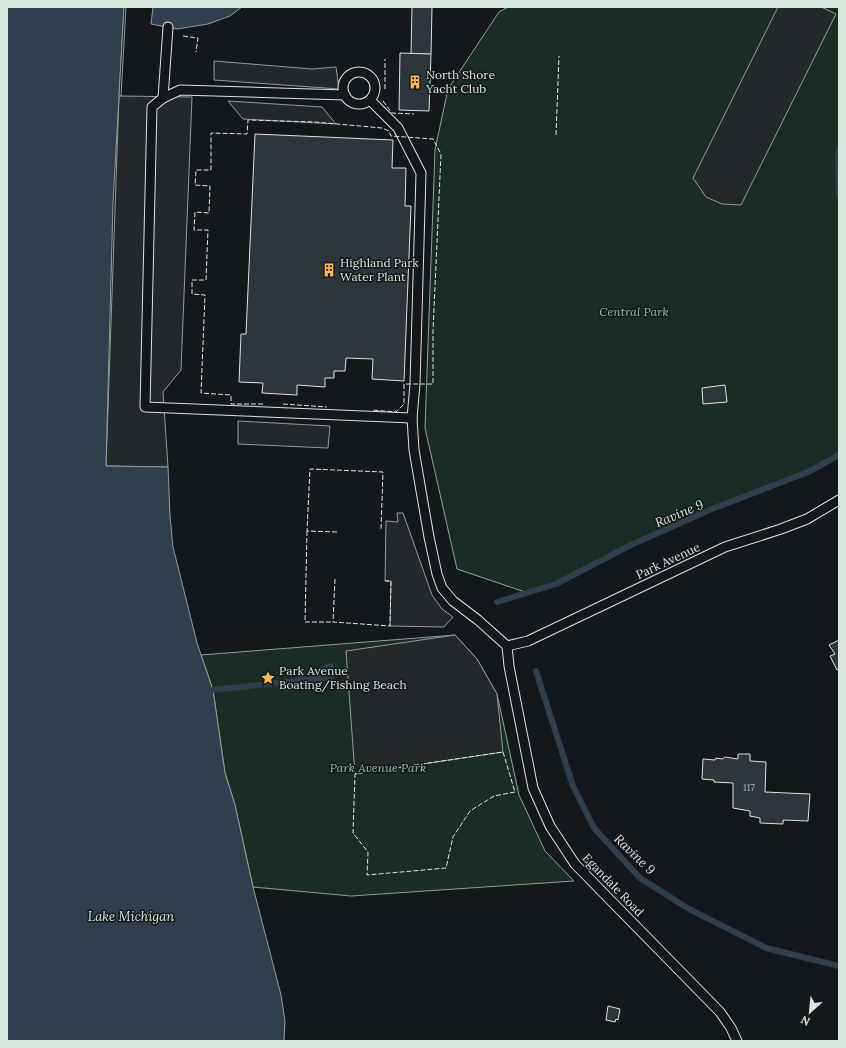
<svg xmlns="http://www.w3.org/2000/svg" width="846" height="1048" viewBox="0 0 846 1048" font-family="Lora,serif">
<style>
.green{fill:#1a2d24;stroke:#939e99}
.parking{fill:#24282b;stroke:#939e99}
.water{fill:#2f3f4d;stroke:#939e99}
.pier{fill:#14181c;stroke:#939e99}
.lines{fill:none;stroke-linecap:round;stroke-linejoin:round}
.stream{stroke:#2f3f4d;stroke-width:6}
.building{fill:#2c363c;stroke:#d8e6dc}
.lane-casing{stroke:#d8e6dc;stroke-width:11}
.lane{stroke:#14181c;stroke-width:9}
.fence{stroke:#d8e6dc;stroke-width:1;stroke-dasharray:5 2;stroke-linecap:butt}
.labels{text-anchor:middle;stroke-width:3;stroke-linejoin:round;paint-order:stroke}
.number-label{font-size:10px;fill:#adbab4}
.poi-label{font-size:12px;fill:#d8e6dc;stroke:#14181c;text-anchor:start}
.park-label{font-size:12px;font-style:italic;fill:#8ac095;stroke:#14181c}
.street-label{font-size:12px;fill:#d8e6dc;stroke:#14181c}
.water-label{font-size:13px;font-style:italic;fill:#d8e6dc;stroke:#14181c}
</style>
<rect width="100%" height="100%" fill="#14181c"/>
<!-- green -->
<g class="green">
<polygon points="508,7 839,7 839,151 838,155 839,196 839,455 808,472 712,509 631,545 556,584 528,593 457,569 425,428 435,150 448,89 499,12"/>
<polygon points="455,635 477,659 497,694 519,795 545,851 574,881 351,896 253,887 235,805 225,773 213,690 201,655"/>
</g>
<!-- parking -->
<g class="parking">
<polygon points="778,7 821,7 836,14 741,205 722,204 706,197 693,178"/>
<polygon points="214,61 312,69 336,67 339,89 214,80"/>
<polygon points="119,96 192,97 181,370 163,392 168,467 106,466"/>
<polygon points="228,101 322,107 336,124 243,119"/>
<polygon points="238,421 330,426 328,448 238,444"/>
<polygon points="397,513 403,513 432,595 442,609 453,617 444,627 390,626 391,581 385,581 386,521 398,522"/>
<polygon points="455,635 477,659 497,694 503,752 355,774 346,651"/>
</g>
<!-- water -->
<g class="water">
<polygon points="7,7 124,7 113,203 106,466 168,467 170,516 173,547 197,643 213,690 225,773 235,805 253,887 281,995 285,1021 284,1041 7,1041"/>
<polygon points="153,7 242,7 230,16 208,24 177,29 151,24"/>
</g>
<!-- pier -->
<polygon class="pier" points="124,7 126,7 121,96 119,96"/>
<g class="lines">
<!-- stream -->
<g class="stream">
<polyline points="839,151 838,155 839,196"/>
<polyline points="497,602 556,584 631,545 712,509 808,472 839,455"/>
<polyline points="536,671 573,786 594,828 640,878 689,909 766,948 839,966"/>
<polyline points="301,678 331,666"/>
<polyline points="213,690 332,677"/>
</g>
</g>
<!-- building -->
<g class="building">
<polygon points="412,7 432,7 431,54 411,54"/>
<polygon points="400,53 431,54 429,111 399,110"/>
<polygon points="255,134 393,140 392,168 406,168 405,206 411,206 404,381 372,379 373,359 346,358 345,371 334,371 334,378 325,378 325,387 297,385 297,395 262,393 263,383 239,382 241,334 246,334"/>
<polygon points="725,385 727,402 703,404 702,388"/>
<polygon points="839,640 839,669 837,670 830,656 835,654 829,645"/>
<polygon points="738,754 750,754 750,761 766,762 765,792 810,794 808,821 783,820 783,824 760,823 760,818 750,816 750,811 733,808 733,783 714,782 714,780 702,779 703,759 715,760 716,758 722,759 725,757 738,759"/>
<polygon points="608,1006 620,1009 618,1020 616,1019 615,1022 606,1020"/>
</g>
<g class="lines">
<!-- lane casing -->
<g class="lane-casing">
<g id="lane">
<circle cx="359" cy="88" r="16"/>
<polyline points="345,95 180,90 163,98 152,107 145,407 412,418"/>
<polyline points="163,98 168,27"/>
<polyline points="370,100 398,128 421,173 415,384 412,418 414,450 429,537 437,574 442,588 453,601 478,620 507,646"/>
<polyline points="507,646 509,666 533,788 550,826 575,864 720,1012 731,1028 737,1041"/>
<polyline points="507,646 528,641 725,547 781,529 807,519 839,500"/>
</g>
</g>
<!-- lane -->
<use href="#lane" class="lane"/>
<!-- fence -->
<g class="fence">
<polyline points="183,36 198,38 196,52"/>
<polyline points="385,89 385,59"/>
<polyline points="383,101 392,113 414,114"/>
<polyline points="556,135 559,56"/>
<polyline points="263,404 231,404 231,395 201,393 205,295 192,294 192,280 206,280 208,230 194,230 195,212 209,213 210,186 195,185 196,170 211,170 211,133 247,134 248,120 315,122 382,128 389,131 391,136 433,139 441,154 433,331 433,384 404,384 404,404 396,412 372,410"/>
<polyline points="283,404 327,407"/>
<polyline points="307,531 305,622 333,622"/>
<polyline points="337,532 307,531 310,469 383,472 381,529"/>
<polyline points="335,579 333,622 390,626 391,581 385,581"/>
<polygon points="503,752 515,792 494,796 470,811 453,837 446,868 367,875 368,852 353,833 355,774"/>
</g>
</g>
<!-- icons -->
<defs>
<g id="building-bare" transform="scale(1.08)"><path d="M-4-6H4V6H1V3H-1V6H-4ZM-2.5-4.3h1.7v1.8h-1.7ZM.8-4.3h1.7v1.8H.8ZM-2.5-1h1.7V.8h-1.7ZM.8-1h1.7V.8H.8Z" fill="#ffb74d" stroke="#14181c" stroke-width="2.5" paint-order="stroke"/></g>
<g id="sight-bare" transform="scale(1.08)"><path d="M0-6L1.8-2.2L6-1.7L2.9 1.2L3.7 5.4L0 3.3L-3.7 5.4L-2.9 1.2L-6-1.7L-1.8-2.2Z" fill="#ffb74d" stroke="#14181c" stroke-width="2.5" paint-order="stroke"/></g>
</defs>
<g fill-rule="evenodd">
<use href="#building-bare" x="415" y="82"/>
<use href="#building-bare" x="329" y="270"/>
<use href="#sight-bare" x="268" y="678"/>
</g>
<g class="labels">
<!-- number labels -->
<g class="number-label">
<text x="749" y="791">117</text>
</g>
<!-- poi labels -->
<g class="poi-label">
<text x="426" y="79">North Shore<tspan x="426" dy="14">Yacht Club</tspan></text>
<text x="340" y="267">Highland Park<tspan x="340" dy="14">Water Plant</tspan></text>
<text x="279" y="675">Park Avenue<tspan x="279" dy="14">Boating/Fishing Beach</tspan></text>
</g>
<!-- park labels -->
<g class="park-label">
<text x="634" y="316">Central Park</text>
<text x="378" y="772">Park Avenue Park</text>
</g>
<!-- street labels -->
<g class="street-label">
<text transform="translate(668 561) rotate(-25)" y="4">Park Avenue</text>
<text transform="translate(613 885) rotate(46)" y="4">Egandale Road</text>
</g>
<!-- water labels -->
<g class="water-label">
<text transform="translate(679 513) rotate(-23)" y="5">Ravine 9</text>
<text transform="translate(635 854) rotate(44)" y="5">Ravine 9</text>
<text x="131" y="921">Lake Michigan</text>
</g>
</g>
<!-- border -->
<rect width="846" height="1048" fill="none" stroke="#d8e6dc" stroke-width="16"/>
<!-- north arrow -->
<g transform="translate(810 1012) rotate(207)" stroke="#14181c" stroke-width="3" paint-order="stroke">
<path d="M0-3L7 15L0 10L-7 15Z" fill="#d8e6dc"/>
<text y="-6" font-size="11" font-weight="bold" text-anchor="middle" fill="#d8e6dc">N</text>
</g>
</svg>
